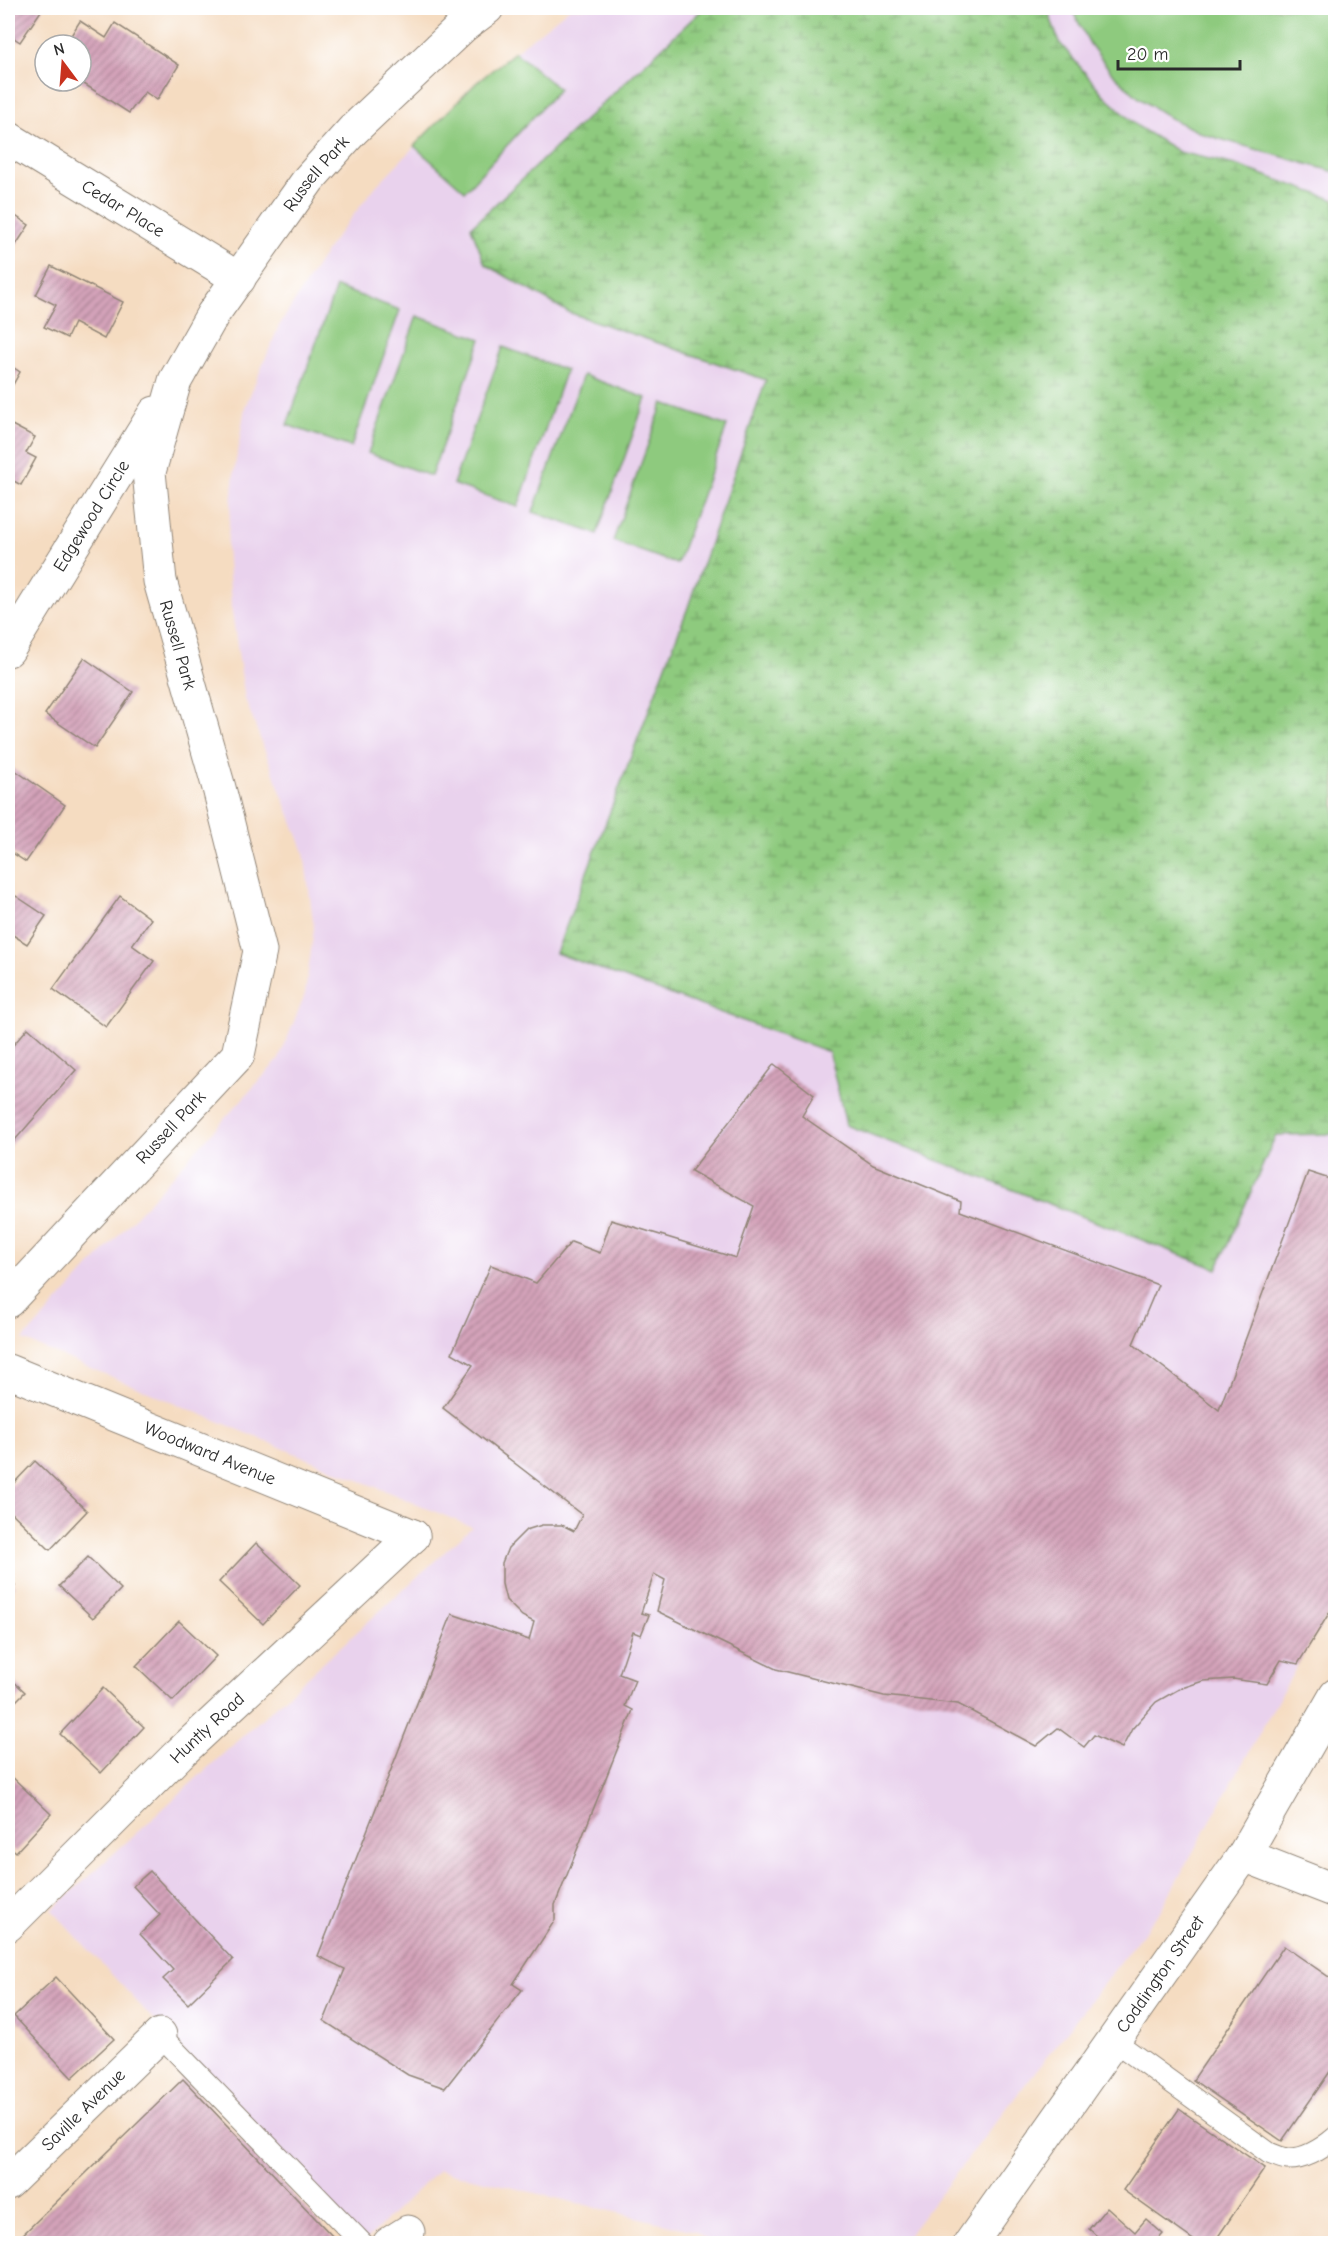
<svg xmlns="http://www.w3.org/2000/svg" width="1343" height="2251" viewBox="0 0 1343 2251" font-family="'Comic Neue',sans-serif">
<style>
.built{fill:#e9d2ed}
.wetland{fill:url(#wetland-marsh);stroke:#5c7a54;stroke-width:1.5}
.green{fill:#8eca7e;stroke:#5c7a54;stroke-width:1.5}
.building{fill:url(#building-hatch)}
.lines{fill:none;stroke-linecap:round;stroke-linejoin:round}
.lane-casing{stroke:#908476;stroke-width:23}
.street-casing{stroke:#908476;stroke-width:35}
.secondary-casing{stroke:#908476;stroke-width:35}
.primary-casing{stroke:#908476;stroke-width:35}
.lane{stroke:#fff;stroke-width:21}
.street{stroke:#fff;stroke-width:33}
.secondary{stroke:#fff;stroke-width:33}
.primary{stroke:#fff;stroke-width:33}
.labels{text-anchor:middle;stroke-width:4.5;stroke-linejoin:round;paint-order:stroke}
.street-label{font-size:18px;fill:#2b2b2b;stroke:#fff}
</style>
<defs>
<pattern id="wetland-marsh" width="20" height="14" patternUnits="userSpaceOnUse" patternTransform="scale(1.5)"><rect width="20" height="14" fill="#8eca7e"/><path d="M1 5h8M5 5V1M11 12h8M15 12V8" fill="none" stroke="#74a467"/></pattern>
<pattern id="building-hatch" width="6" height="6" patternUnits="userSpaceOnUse" patternTransform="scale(1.5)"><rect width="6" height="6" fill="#d4a3ba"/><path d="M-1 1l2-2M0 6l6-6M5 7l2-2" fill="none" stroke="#ac8597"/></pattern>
</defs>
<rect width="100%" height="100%" fill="#fff"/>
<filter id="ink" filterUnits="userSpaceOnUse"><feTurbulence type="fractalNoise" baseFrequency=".0167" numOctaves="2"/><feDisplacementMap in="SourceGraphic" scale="12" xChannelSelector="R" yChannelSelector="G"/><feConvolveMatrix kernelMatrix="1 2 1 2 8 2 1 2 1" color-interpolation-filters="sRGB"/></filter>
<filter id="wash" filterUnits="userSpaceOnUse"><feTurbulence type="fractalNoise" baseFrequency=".008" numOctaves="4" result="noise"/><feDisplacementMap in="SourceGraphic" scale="24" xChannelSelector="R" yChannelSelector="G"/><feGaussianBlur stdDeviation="1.35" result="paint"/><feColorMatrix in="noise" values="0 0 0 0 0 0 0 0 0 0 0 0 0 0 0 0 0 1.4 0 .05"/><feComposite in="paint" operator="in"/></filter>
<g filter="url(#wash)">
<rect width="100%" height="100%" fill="#f5dcc1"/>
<!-- built -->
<polygon class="built" points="570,8 1335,8 1335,1598 1160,1911 902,2243 712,2243 695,2231 438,2170 363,2243 360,2243 52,1910 472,1527 23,1340 279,1059 305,994 314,928 304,852 245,699 231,605 227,545 234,473 245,407 279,326 330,245 376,186 476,83"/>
<!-- wetland -->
<polygon class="wetland" points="704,8 1047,8 1059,42 1103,94 1137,126 1179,152 1235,165 1335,200 1335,1134 1276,1135 1217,1269 846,1125 829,1052 556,953 687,610 766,380 568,312 485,264 471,227"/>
<!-- green -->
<g class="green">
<polygon points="1071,8 1335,8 1335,172 1203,134 1170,118 1139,98 1112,73 1090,44"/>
<polygon points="515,52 559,89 465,191 414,146 476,83"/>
<polygon points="336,287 400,310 351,447 287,425"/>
<polygon points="417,316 481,339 431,476 368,453"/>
<polygon points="503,347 566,370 518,507 453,484"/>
<polygon points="583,375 646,398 597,534 533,512"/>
<polygon points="663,403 727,426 677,564 613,541"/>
</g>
<g id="blocks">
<!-- building -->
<g class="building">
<polygon points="8,8 43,8 20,42 8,34"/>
<polygon points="80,21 106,38 115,23 179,65 157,100 145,92 129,113 81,82 81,45 65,45"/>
<polygon points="8,211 29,225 10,254 8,253"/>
<polygon points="51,266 123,302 104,339 74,323 67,338 44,327 56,305 36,295"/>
<polygon points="8,364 20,372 11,388 8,387"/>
<polygon points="10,424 35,437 26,453 36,458 21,485 12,480 8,489 8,428"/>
<polygon points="84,658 133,692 95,748 45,714"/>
<polygon points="9,766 65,805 26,862 8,850 8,769"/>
<polygon points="16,896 46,916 27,944 8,932 8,908"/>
<polygon points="120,896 151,919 132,945 154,961 106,1027 53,989"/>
<polygon points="28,1028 76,1070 8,1148 8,1051"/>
<polygon points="774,1064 814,1095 802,1116 873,1165 961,1201 960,1211 1158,1285 1133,1344 1219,1410 1308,1172 1336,1181 1336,1602 1298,1664 1281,1660 1267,1684 1233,1679 1203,1681 1179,1689 1156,1702 1132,1729 1122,1748 1094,1735 1084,1747 1058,1728 1036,1746 958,1704 884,1696 776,1669 657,1611 665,1580 654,1574 641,1613 649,1615 641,1635 633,1632 619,1674 635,1680 625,1706 633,1710 555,1905 555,1920 513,1984 522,1990 445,2088 408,2075 324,2021 345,1969 318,1956 452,1614 529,1640 534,1622 522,1616 506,1600 502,1584 502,1563 508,1548 526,1530 542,1525 562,1525 574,1531 582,1515 443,1408 473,1365 452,1353 491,1265 536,1283 571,1242 600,1253 611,1220 736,1258 754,1206 691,1171"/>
<polygon points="35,1461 87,1511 50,1550 8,1509 8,1481 12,1485"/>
<polygon points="256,1543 300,1585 263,1624 219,1582"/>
<polygon points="88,1557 121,1589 93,1618 59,1586"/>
<polygon points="8,1579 15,1586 8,1595"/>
<polygon points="179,1621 216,1656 173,1701 136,1666"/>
<polygon points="8,1676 25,1692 8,1709"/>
<polygon points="103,1688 144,1727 101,1773 60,1734"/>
<polygon points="8,1773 51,1814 16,1852 8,1845"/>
<polygon points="150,1871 233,1960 188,2004 163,1979 173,1970 140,1934 160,1915 133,1886"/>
<polygon points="1284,1946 1336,1982 1336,2063 1282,2141 1193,2080"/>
<polygon points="56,1977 114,2039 72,2078 14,2016"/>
<polygon points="183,2079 335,2239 330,2244 13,2244"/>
<polygon points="1179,2109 1265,2168 1213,2244 1199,2244 1123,2190"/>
<polygon points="1107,2207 1135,2232 1146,2219 1163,2234 1154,2244 1106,2244 1089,2229"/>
</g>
</g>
</g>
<g filter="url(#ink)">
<use href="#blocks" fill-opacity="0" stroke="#908476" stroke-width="1.5"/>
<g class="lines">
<!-- lane casing -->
<g class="lane-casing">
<g id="lane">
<polyline points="160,2035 363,2244"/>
<path d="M1113 2040 1269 2153C1274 2155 1281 2158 1287 2159 1305 2160 1323 2148 1336 2137"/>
</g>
</g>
<!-- street casing -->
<g class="street-casing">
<g id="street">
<path id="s1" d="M8 138 239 279"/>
<path id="s2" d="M8 1925 178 1755 413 1536"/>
<path id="s3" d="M8 2183 160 2035"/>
<polyline points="389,2244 408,2232"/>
</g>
</g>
<!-- secondary casing -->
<g class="secondary-casing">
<g id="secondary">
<path id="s4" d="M8 650 155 413"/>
<path id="s5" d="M8 1301 238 1055 260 951 219 788 160 581 149 472 175 381 213 314 309 179 353 130 463 26 487 8"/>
<path id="s6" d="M8 1371 413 1536"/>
<polyline points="1244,1855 1336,1891"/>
</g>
</g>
<!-- primary casing -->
<g class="primary-casing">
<g id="primary">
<path id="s7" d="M970 2244 1244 1855 1336 1695"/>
</g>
</g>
<!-- lane -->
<use href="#lane" class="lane"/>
<!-- street -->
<use href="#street" class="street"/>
<!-- secondary -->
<use href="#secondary" class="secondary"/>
<!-- primary -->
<use href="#primary" class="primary"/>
</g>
</g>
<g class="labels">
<!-- street labels -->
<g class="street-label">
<text dy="6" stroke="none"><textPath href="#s5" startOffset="1282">Russell Park</textPath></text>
<text dy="6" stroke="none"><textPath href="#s1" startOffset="135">Cedar Place</textPath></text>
<text dy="6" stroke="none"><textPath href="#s4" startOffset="158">Edgewood Circle</textPath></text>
<text transform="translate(178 645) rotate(74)" y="6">Russell Park</text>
<text dy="6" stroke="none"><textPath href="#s5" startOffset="238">Russell Park</textPath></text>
<text dy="6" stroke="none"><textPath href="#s6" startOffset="218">Woodward Avenue</textPath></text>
<text dy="6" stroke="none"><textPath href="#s2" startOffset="280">Huntly Road</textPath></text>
<text dy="6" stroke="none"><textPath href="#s7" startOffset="330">Coddington Street</textPath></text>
<text dy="6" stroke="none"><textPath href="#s3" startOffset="105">Saville Avenue</textPath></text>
</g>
</g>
<!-- margin -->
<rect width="1343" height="2251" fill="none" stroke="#fff" stroke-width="30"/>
<!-- north arrow -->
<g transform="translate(63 63) rotate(344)"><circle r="28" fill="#ffffff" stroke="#aaaaaa" stroke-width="1.5"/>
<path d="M0-4.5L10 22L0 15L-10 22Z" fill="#c8321e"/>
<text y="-9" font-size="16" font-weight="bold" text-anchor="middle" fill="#2b2b2b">N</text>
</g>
<!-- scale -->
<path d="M1118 60v9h122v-9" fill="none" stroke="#2b2b2b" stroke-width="3"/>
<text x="1127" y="60" font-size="18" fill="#2b2b2b" stroke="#ffffff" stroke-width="4.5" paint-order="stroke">20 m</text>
</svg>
